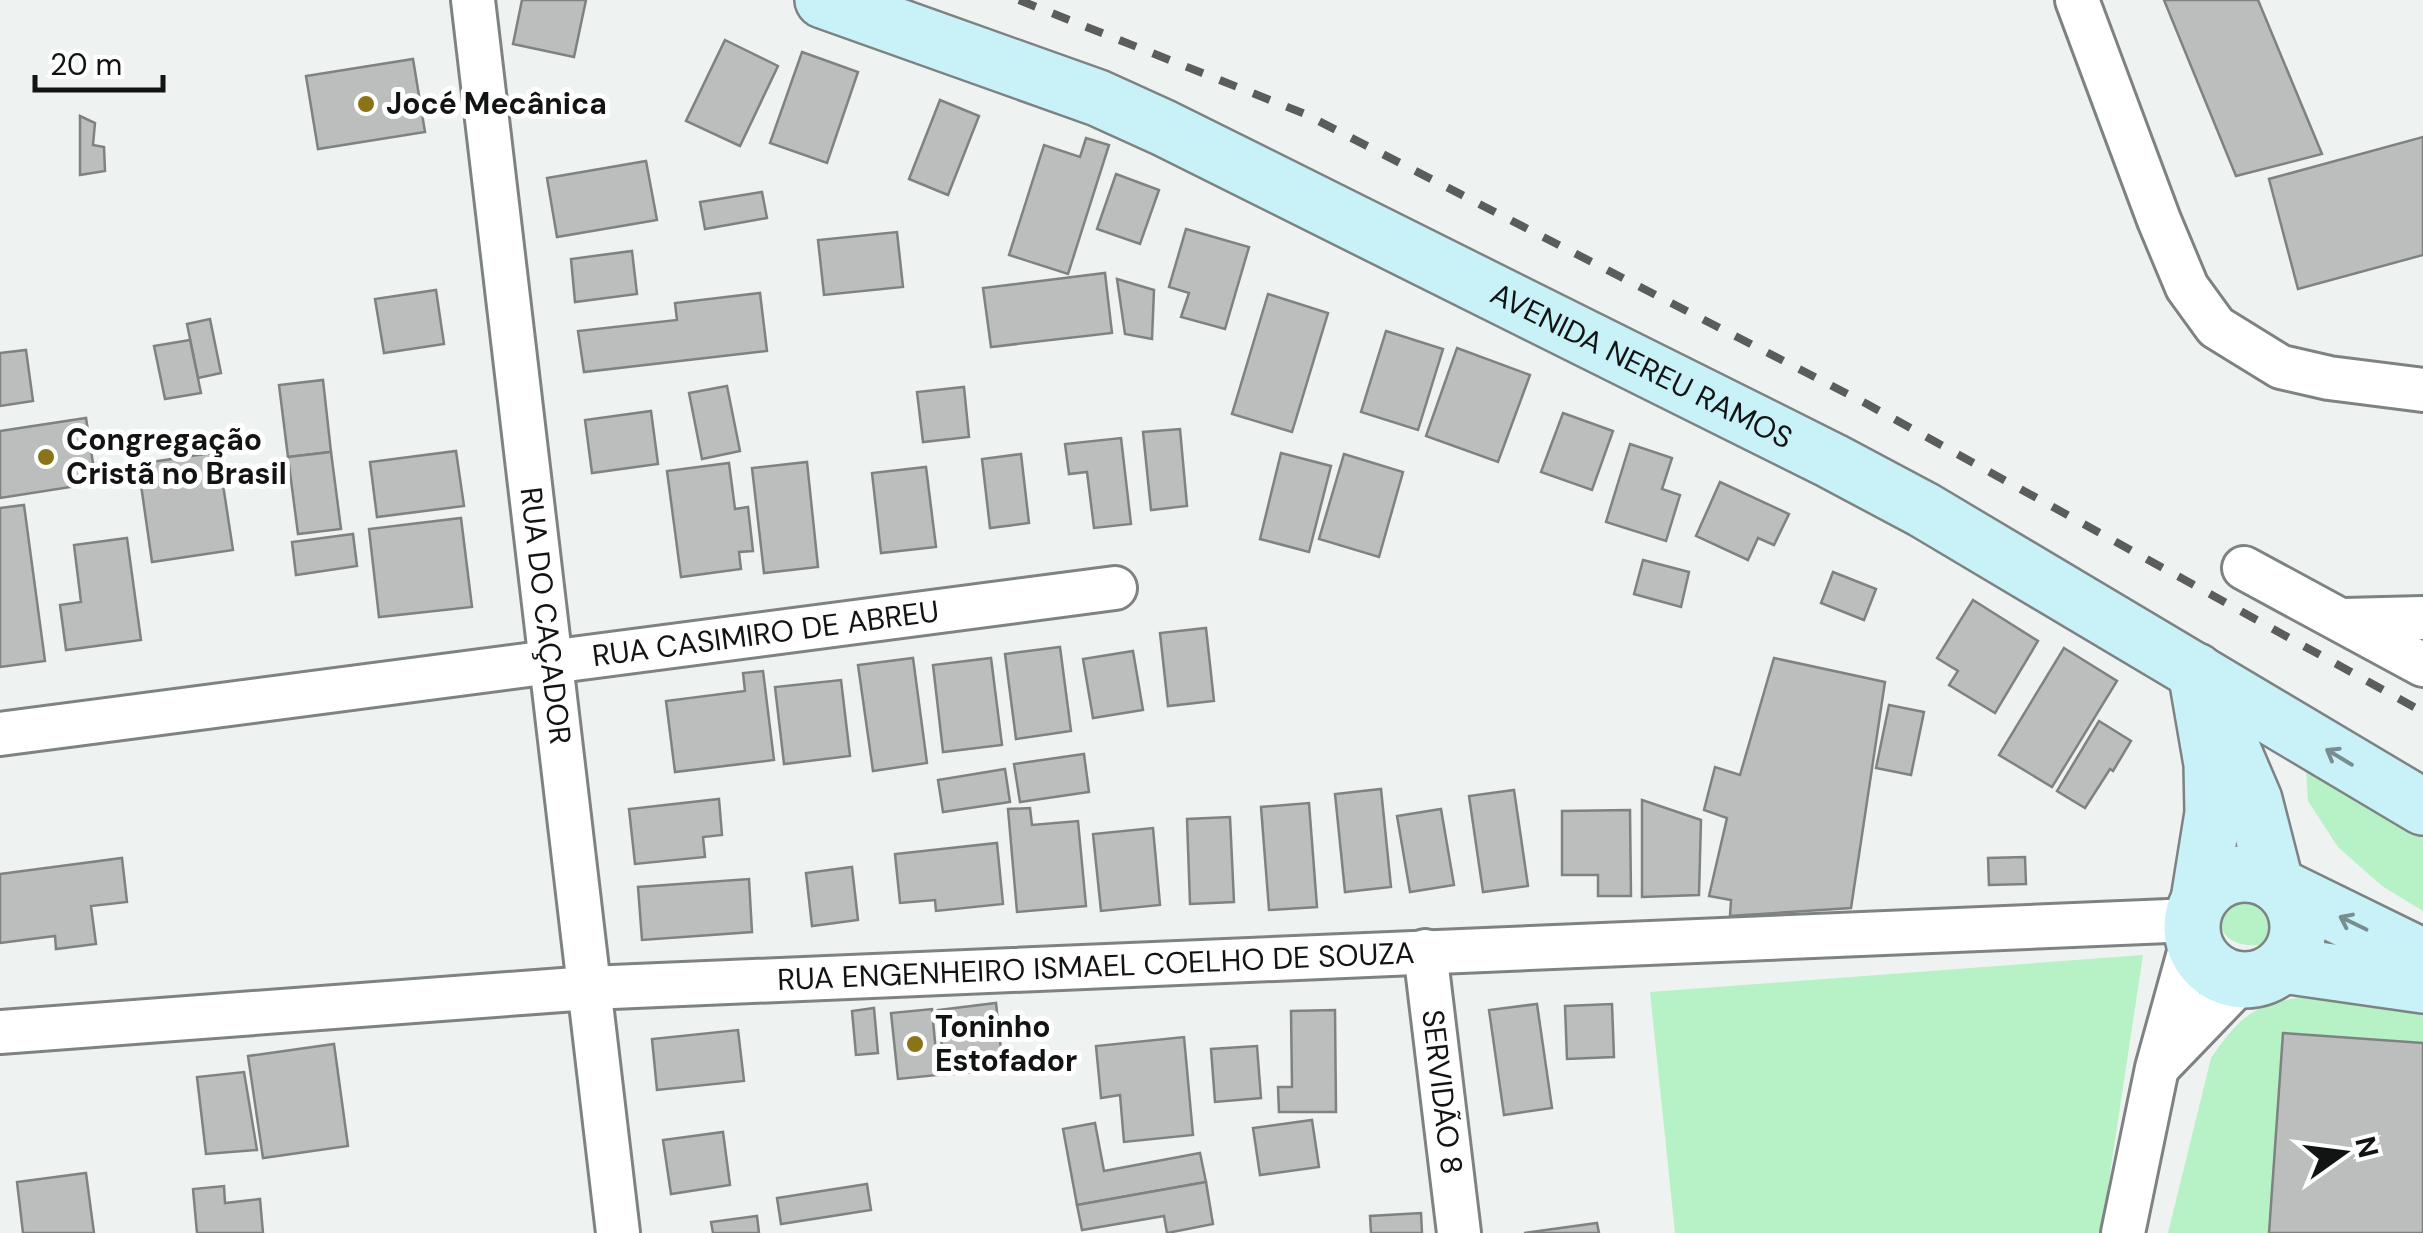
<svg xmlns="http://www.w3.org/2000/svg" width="2423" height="1233" viewBox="0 0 2423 1233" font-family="'DM Sans',sans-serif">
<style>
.green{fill:#b7f2c6}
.building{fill:#bbbebd;stroke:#7f8281;stroke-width:2.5}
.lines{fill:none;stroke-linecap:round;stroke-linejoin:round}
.street-casing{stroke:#7e8282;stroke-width:48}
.secondary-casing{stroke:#7e8282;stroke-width:60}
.street{stroke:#fff;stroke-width:42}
.secondary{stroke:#c8f2f8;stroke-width:55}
.rail{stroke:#5b5d5d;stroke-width:8;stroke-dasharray:18 18;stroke-linecap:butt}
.oneway{stroke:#768e91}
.poi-dot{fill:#8a7417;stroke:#fff;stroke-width:4}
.labels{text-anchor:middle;stroke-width:10;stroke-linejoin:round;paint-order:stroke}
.poi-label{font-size:30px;font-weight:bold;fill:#121313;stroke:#fff;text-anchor:start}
.street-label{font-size:30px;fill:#121313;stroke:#fff}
</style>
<rect width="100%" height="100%" fill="#eef2f1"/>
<!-- green -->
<g class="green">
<polygon points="2306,768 2423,837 2423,911 2382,886 2338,847 2308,801"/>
<path d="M2247 897C2273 902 2286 911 2278 939 2261 949 2226 949 2220 924 2219 918 2220 913 2221 907L2232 898Z"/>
<polygon points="2143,955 2101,1233 1675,1233 1650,992"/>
<path d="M2310 996 2423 1014V1233H2168L2211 1058C2241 1014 2256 1003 2310 996Z"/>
</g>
<!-- building -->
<g class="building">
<polygon points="522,0 586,0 574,57 513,44"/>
<polygon points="2164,0 2258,0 2322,154 2236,176"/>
<polygon points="725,40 778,66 740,146 686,121"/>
<polygon points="802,52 858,72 827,163 770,143"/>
<polygon points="413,59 425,132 318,149 306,76"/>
<polygon points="940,100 979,116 948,195 909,179"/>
<polygon points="80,116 95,123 93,145 104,147 105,171 80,175"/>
<polygon points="2423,137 2423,255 2298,289 2269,179"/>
<polygon points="1086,138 1109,145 1068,274 1009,255 1044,145 1080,157"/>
<polygon points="646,161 657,220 557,237 547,178"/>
<polygon points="1116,174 1159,190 1140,244 1097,229"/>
<polygon points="762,192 767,218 705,229 700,202"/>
<polygon points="1186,229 1249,247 1225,329 1181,317 1189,293 1169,287"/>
<polygon points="897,232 903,287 824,295 818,240"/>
<polygon points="632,251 637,294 575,302 571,259"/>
<polygon points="1105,273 1112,333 991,347 983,288"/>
<polygon points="1117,279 1154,290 1152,339 1125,334"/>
<polygon points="436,290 444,344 384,353 375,299"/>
<polygon points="760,293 767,351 584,372 578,331 677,320 675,303"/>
<polygon points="1268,294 1328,313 1292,432 1232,414"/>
<polygon points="210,319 221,373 198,378 187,324"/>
<polygon points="1386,331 1443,349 1418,430 1361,412"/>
<polygon points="190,340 201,393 165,399 154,346"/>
<polygon points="1457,348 1530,375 1498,462 1426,436"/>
<polygon points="26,350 33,401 0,406 0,353"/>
<polygon points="323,380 331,452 288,457 279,385"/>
<polygon points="727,386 740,451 702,459 689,393"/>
<polygon points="964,387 969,437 923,442 917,392"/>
<polygon points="651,411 658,464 592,473 585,420"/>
<polygon points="1563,413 1613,431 1592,490 1541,472"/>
<polygon points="86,418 96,483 0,498 0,431"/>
<polygon points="1180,429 1187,506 1151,510 1143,432"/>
<polygon points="1121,438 1131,524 1094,528 1087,472 1069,474 1065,444"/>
<polygon points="1630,444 1672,458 1662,489 1680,495 1666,541 1606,522"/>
<polygon points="456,451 464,506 377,517 370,462"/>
<polygon points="218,452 233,550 152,562 138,464"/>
<polygon points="331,452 341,529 298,534 288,457"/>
<polygon points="1281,453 1331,466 1309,552 1260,539"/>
<polygon points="1021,454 1029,523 990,528 982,459"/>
<polygon points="1344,454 1403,472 1379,557 1319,539"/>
<polygon points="807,462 818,567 764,573 752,468"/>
<polygon points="729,463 735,509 748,507 753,551 739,552 741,569 681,577 667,471"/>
<polygon points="926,467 936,547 881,553 872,473"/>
<polygon points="1720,482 1789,514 1774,545 1758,538 1748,560 1696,536"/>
<polygon points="24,505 45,661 0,667 0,508"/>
<polygon points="461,518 472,607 379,617 369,529"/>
<polygon points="353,534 357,566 296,575 292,542"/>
<polygon points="127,538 141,640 66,650 60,605 81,602 74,545"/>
<polygon points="1643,560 1689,572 1681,607 1634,594"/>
<polygon points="1833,572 1876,589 1864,620 1821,603"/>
<polygon points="1973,600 2038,641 1995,713 1949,685 1958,671 1937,658"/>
<polygon points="1206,628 1214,701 1168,706 1160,633"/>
<polygon points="1060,647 1071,731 1016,739 1005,654"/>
<polygon points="2064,648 2117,681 2052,787 1999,755"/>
<polygon points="1133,651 1143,710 1093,718 1083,659"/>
<polygon points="913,658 927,763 873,771 858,665"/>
<polygon points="991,658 1002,745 943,752 933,665"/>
<polygon points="1774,658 1885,682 1851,908 1730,916 1731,900 1709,896 1727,818 1704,810 1715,767 1740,775"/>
<polygon points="763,671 774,760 675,772 666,701 745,691 743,673"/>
<polygon points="841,680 850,756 784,764 775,687"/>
<polygon points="1889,705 1924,712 1911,775 1876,768"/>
<polygon points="2099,721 2131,741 2113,771 2110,769 2085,808 2057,791"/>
<polygon points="1084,754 1089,792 1020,802 1014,764"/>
<polygon points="1005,769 1010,802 943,812 938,780"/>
<polygon points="1381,789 1391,887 1345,892 1335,794"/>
<polygon points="1514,790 1528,886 1483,892 1469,796"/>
<polygon points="719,799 722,835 703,837 705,857 635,864 629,809"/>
<polygon points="1642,800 1701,820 1699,895 1642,897"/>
<polygon points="1309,803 1317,907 1269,910 1261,807"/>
<polygon points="1030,808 1032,825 1078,821 1086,906 1017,912 1008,809"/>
<polygon points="1441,809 1454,885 1410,892 1397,816"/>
<polygon points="1630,810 1631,896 1598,896 1598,875 1562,875 1562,811"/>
<polygon points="1230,817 1234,902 1190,904 1187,819"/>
<polygon points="1153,828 1160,905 1101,911 1093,834"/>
<polygon points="997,843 1003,904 936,911 935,900 900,903 895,854"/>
<polygon points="2025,857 2026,884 1989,885 1988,858"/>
<polygon points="122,858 127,902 91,906 96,944 56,949 55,936 0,943 0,874"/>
<polygon points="852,867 858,920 812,926 806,873"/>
<polygon points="749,879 752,932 642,940 638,887"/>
<polygon points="996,1003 1003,1069 945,1075 938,1010"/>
<polygon points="1537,1004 1552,1108 1504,1115 1489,1010"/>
<polygon points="1612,1004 1614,1057 1567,1059 1565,1006"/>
<polygon points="874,1008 878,1053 856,1055 852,1011"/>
<polygon points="932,1009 938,1075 898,1079 891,1013"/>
<polygon points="1335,1010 1336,1112 1279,1112 1278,1087 1292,1087 1291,1011"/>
<polygon points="738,1030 744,1081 657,1090 652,1039"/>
<polygon points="2283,1033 2423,1043 2423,1233 2269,1233"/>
<polygon points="1184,1037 1193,1135 1124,1142 1120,1095 1101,1098 1096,1046"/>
<polygon points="334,1044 348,1146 263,1158 248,1056"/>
<polygon points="1257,1046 1261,1098 1215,1102 1211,1049"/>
<polygon points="244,1072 257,1150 206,1154 197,1077"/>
<polygon points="1312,1120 1319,1167 1260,1175 1253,1128"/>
<polygon points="1095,1123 1104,1171 1200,1153 1206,1182 1077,1205 1063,1129"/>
<polygon points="723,1132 730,1185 671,1194 663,1140"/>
<polygon points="86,1173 94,1233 23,1233 17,1182"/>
<polygon points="1206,1182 1213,1224 1167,1233 1164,1216 1082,1230 1077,1205"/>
<polygon points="867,1184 871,1210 781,1224 777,1198"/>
<polygon points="224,1186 225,1203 260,1199 263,1233 197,1233 193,1189"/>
<polygon points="1421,1213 1422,1233 1371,1233 1370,1216"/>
<polygon points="757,1216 759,1233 713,1233 711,1222"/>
<polygon points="1597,1223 1599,1233 1524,1233"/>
</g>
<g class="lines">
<!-- street casing -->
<g class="street-casing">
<g id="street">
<path id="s1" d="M473 0 618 1233"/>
<polyline points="2077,0 2159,220 2187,287 2216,327 2281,367 2329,378 2423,390"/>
<polyline points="2244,568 2423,665"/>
<polyline points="2344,620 2423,618"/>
<path id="s2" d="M0 734 1115 588"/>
<path id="s3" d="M1425 951 1459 1233"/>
<path id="s4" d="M0 1032 589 988 2192 920"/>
<polyline points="2161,1064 2241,981"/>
<polyline points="2123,1233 2157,1068 2193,938"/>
</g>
</g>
<!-- secondary casing -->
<g class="secondary-casing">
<g id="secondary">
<path id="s5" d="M823 0 1098 98 1164 128 1832 461 1924 510 2423 807"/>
<polyline points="2196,671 2212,764 2213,813 2199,900"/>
<polyline points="2221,723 2254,800 2275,882"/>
<circle cx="2245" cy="927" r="53"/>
<polyline points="2284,889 2423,957"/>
<polyline points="2283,965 2423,985"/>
</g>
</g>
<!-- street -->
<use href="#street" class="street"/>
<!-- secondary -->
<use href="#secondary" class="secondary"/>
<!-- rail -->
<polyline class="rail" points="1019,0 1305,114 1867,404 2423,712"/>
</g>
<!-- one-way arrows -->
<defs><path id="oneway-shaft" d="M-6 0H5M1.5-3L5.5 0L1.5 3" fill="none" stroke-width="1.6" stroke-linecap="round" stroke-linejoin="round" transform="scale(2.5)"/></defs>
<g class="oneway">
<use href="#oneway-shaft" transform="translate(2339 757) rotate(-149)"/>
<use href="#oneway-shaft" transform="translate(2353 923) rotate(-154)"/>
</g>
<!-- markers -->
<g class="poi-dot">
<circle cx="366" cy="104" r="10"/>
<circle cx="46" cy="457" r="10"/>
<circle cx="915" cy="1044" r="10"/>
</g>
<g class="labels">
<!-- poi labels -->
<g class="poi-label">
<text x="386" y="114">Jocé Mecânica</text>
<text x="66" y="450">Congregação<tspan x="66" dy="34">Cristã no Brasil</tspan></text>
<text x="935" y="1037">Toninho<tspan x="935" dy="34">Estofador</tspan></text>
</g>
<!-- street labels -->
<g class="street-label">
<text dy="10" stroke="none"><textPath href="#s5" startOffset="898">AVENIDA NEREU RAMOS</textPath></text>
<text dy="10" stroke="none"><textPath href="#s1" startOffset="620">RUA DO CAÇADOR</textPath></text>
<text dy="10" stroke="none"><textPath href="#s2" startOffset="772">RUA CASIMIRO DE ABREU</textPath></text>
<text dy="10" stroke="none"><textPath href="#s4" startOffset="1098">RUA ENGENHEIRO ISMAEL COELHO DE SOUZA</textPath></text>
<text dy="10" stroke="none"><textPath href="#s3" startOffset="142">SERVIDÃO 8</textPath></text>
</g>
</g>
<!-- north arrow -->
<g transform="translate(2343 1153) rotate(76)" stroke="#ffffff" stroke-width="8" paint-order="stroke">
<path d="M0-8L18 38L0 25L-18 38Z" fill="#121313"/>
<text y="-15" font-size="28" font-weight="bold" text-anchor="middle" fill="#121313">N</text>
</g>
<!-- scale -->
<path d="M35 75v15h128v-15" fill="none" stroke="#121313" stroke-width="5"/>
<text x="50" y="75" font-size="30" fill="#121313" stroke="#ffffff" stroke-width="8" paint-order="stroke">20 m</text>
</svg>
